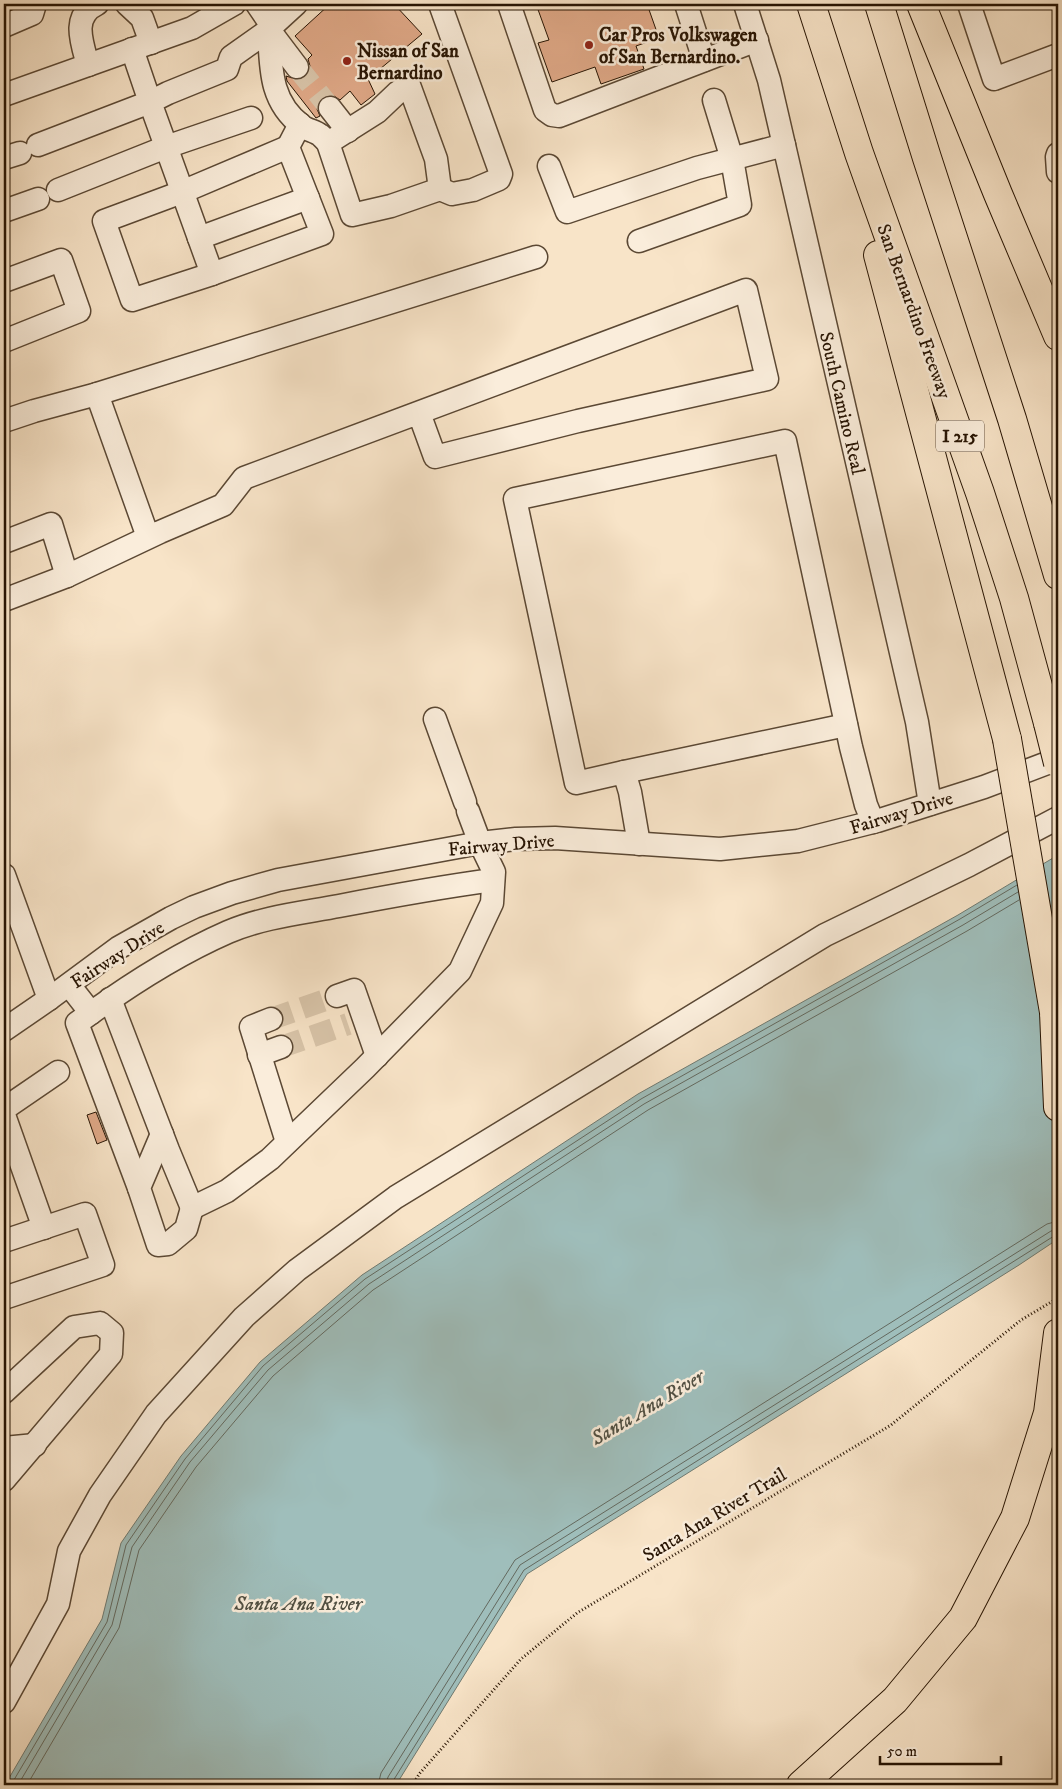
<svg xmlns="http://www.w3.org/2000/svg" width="1062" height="1789" viewBox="0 0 1062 1789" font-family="'IM FELL DW Pica',serif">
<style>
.water{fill:#9fbebb;stroke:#6f7a71}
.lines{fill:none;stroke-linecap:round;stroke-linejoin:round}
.shore{stroke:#63695f;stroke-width:1}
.building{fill:#e0a988;stroke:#271403}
.minor-tunnel{stroke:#d9c5aa;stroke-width:22;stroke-dasharray:22 11;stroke-linecap:butt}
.minor-casing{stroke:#5b4834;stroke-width:25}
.highway-casing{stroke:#271403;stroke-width:30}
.path{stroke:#271403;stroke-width:3;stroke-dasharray:1 2.5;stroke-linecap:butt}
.minor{stroke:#faeddb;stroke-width:22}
.highway{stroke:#f8e4c8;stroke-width:28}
.highway-bridge-casing{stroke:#271403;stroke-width:30;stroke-linecap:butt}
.highway-bridge{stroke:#f8e4c8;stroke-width:28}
.poi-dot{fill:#8f2418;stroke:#faeddb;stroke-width:2}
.labels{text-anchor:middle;stroke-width:5;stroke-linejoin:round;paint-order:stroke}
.shield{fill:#faeddb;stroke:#654;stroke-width:1}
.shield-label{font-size:18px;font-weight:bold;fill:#271403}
.poi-label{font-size:19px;font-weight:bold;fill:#271403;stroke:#faeddb;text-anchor:start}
.street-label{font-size:19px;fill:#271403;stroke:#faeddb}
.water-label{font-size:20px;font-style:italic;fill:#515043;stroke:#faeddb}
</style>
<rect width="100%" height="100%" fill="#f8e4c8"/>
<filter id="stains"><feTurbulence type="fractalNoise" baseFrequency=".004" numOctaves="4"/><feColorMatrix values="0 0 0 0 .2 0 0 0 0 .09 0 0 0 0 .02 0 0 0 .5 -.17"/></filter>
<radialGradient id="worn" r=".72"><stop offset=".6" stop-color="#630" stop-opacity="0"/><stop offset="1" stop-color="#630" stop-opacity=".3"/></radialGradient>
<!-- water -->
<polygon class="water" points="1058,855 1058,1239 1019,1265 527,1574 396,1785 5,1785 102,1619 121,1543 181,1456 260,1362 362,1275 638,1094 958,915"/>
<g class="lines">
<!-- shore -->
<g class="shore">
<polyline points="11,1785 107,1622 126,1545 185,1459 263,1366 365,1279 641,1099 960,919 1017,885"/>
<polyline points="18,1785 112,1625 132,1547 190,1462 268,1370 369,1284 644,1104 963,925 1018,892"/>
<polyline points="27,1785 119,1628 139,1550 196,1467 273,1376 373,1290 648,1110 967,931 1019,900"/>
<polyline points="378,1785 381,1773 515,1560 1047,1224 1058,1221"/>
<polyline points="386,1785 388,1777 520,1565 1051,1231 1058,1229"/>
<polyline points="392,1785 393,1781 524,1570 1054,1236 1058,1235"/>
</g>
</g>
<!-- building -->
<g class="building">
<polygon points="330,4 394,4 422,34 368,79 375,94 361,105 350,91 340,100 334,96 328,95 322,98 318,103 317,109 320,116 316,118 287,81 286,76 299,80 304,78 309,73 310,66 308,59 312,55 295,36"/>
<polygon points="536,4 647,4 659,38 636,46 644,69 601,84 595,67 552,82 538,43 549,40"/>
<polygon points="96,1112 107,1140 97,1144 87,1115"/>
</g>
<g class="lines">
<!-- minor-tunnel -->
<g class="minor-tunnel">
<polyline points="297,67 330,108"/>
<polyline points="271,1019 337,996"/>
<polyline points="281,1047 348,1024"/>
</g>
<!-- minor casing -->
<g class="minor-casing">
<g id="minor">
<polyline points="127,4 142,18 151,43"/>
<path d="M257 4 272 26 269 30C271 67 269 101 302 126 307 130 315 131 320 135 323 137 326 141 328 143L352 215 391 206 440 189 452 194 473 190 499 179 501 174 440 4"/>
<polyline points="509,4 545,110 552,115 559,116 757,40"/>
<polyline points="686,4 704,60"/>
<polyline points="745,4 769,80 917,722 930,804"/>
<polyline points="969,4 994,79 1058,55"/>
<polyline points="4,26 32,14 35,4"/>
<polyline points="272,26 296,4"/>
<polyline points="269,30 231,57 227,69 168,93 150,102 212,274 322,234 288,147 300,124"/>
<polyline points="269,30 297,67"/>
<path d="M88 65C82 43 71 16 97 4"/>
<polyline points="4,95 192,28 234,4"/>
<polyline points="330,108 348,131"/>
<polyline points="328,143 377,112 397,93 409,85 436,159 440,189"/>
<polyline points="38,145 150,102 132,49"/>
<polyline points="1058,154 1057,157 1058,172"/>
<polyline points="4,158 20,153"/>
<polyline points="549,166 567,212 697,168 784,145"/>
<polyline points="58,190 166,147 251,118"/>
<polyline points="4,211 38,199"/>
<polyline points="199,238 308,198"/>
<polyline points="639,241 740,205 732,159 714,100"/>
<polyline points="212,274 132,300 104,221 182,192 288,147"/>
<polyline points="4,281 61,260 79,311 4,341"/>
<polyline points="97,394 536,257"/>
<polyline points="4,421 34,411 97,394 148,537"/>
<polyline points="4,542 51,524 67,576"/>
<polyline points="4,600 67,576 160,532 223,505 244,478 746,290 767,379 578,421 435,457 419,413"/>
<polyline points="435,719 465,802"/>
<polyline points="624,772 846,725"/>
<polyline points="639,844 630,792 624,772 576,783 515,499 785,441 851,747 866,805 873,822"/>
<polyline points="4,875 49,999"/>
<path d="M69 985 91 1013C134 982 180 953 228 932 263 917 302 913 339 906 391 896 441 887 493 880"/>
<polyline points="337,996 354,990 377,1056"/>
<polyline points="110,999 168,1150 192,1208 227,1191 270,1159 365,1068 460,971 492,903 494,872 480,843 468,811"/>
<polyline points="91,1013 77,1023 139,1188"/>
<polyline points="271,1019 251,1027 287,1142"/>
<polyline points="4,1030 49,999 118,948 171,918 194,907 232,893 278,880 480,843 516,839 555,838 720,849 798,841 877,821 984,787 1058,759"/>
<polyline points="259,1055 281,1047"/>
<polyline points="4,1109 58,1072"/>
<polyline points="4,1115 44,1228"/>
<polyline points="162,1134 139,1188 158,1245 168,1244 186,1229 192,1208"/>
<polyline points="4,1241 85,1214 103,1265 4,1298"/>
<polyline points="4,1392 74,1327 100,1323 112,1333 111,1354 4,1480"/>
<polyline points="4,1448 35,1445"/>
<polyline points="4,1702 58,1604 69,1551 100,1495 156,1414 244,1317 297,1270 396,1197 825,935 969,865 1058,818"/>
</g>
</g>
<!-- highway casing -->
<g class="highway-casing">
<g id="highway">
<polyline points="811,4 859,153 980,493 1014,598 1048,723"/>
<polyline points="879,4 927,158 1012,419 1058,575"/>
<polyline points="921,4 998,194 1058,336"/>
<polyline points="878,255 1007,739"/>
<polyline points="1054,1012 1058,1107"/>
<polyline points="801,1785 895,1700 963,1618 1015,1518 1048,1413 1058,1333"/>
</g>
</g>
<!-- path -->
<polyline class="path" points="412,1785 420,1773 521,1659 577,1613 891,1425 1021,1320 1058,1298"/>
<!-- minor -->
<use href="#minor" class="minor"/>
<!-- highway -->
<use href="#highway" class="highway"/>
<!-- highway-bridge casing -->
<g class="highway-bridge-casing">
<g id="highway-bridge">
<polyline points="1048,723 1058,763"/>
<polyline points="1007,739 1054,1012"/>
</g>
</g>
<!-- highway-bridge -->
<use href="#highway-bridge" class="highway-bridge"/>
</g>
<!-- markers -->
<g class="poi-dot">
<circle cx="589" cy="45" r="5"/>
<circle cx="347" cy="61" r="5"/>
</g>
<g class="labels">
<!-- shield labels -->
<rect class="shield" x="936" y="420.5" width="48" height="31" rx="4"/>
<g class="shield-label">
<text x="960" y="442">I 215</text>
</g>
<!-- poi labels -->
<g class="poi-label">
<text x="599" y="41">Car Pros Volkswagen<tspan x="599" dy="22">of San Bernardino.</tspan></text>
<text x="357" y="57">Nissan of San<tspan x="357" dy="22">Bernardino</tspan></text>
</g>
<!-- street labels -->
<g class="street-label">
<text transform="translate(915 311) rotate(70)" y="7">San Bernardino Freeway</text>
<text transform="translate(843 403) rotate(77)" y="7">South Camino Real</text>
<text transform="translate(901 812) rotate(-17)" y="7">Fairway Drive</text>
<text transform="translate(501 844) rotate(-5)" y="7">Fairway Drive</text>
<text transform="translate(117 954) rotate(-33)" y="7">Fairway Drive</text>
<text transform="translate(714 1514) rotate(-31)" y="7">Santa Ana River Trail</text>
</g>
<!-- water labels -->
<g class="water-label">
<text transform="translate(647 1407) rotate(-31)" y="7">Santa Ana River</text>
<text x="298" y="1610">Santa Ana River</text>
</g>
</g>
<!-- margin -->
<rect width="1062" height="1789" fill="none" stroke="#f8e4c8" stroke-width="20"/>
<rect x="5" y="5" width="1052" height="1779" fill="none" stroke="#271403" stroke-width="2.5"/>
<rect x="10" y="10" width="1042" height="1769" fill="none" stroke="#271403"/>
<!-- scale -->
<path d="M880 1756v8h121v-8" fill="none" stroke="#271403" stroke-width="2.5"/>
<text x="887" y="1756" font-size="15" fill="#271403" stroke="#faeddb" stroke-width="4" paint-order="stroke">50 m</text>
<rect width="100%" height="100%" filter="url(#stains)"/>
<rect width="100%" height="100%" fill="url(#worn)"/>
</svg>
